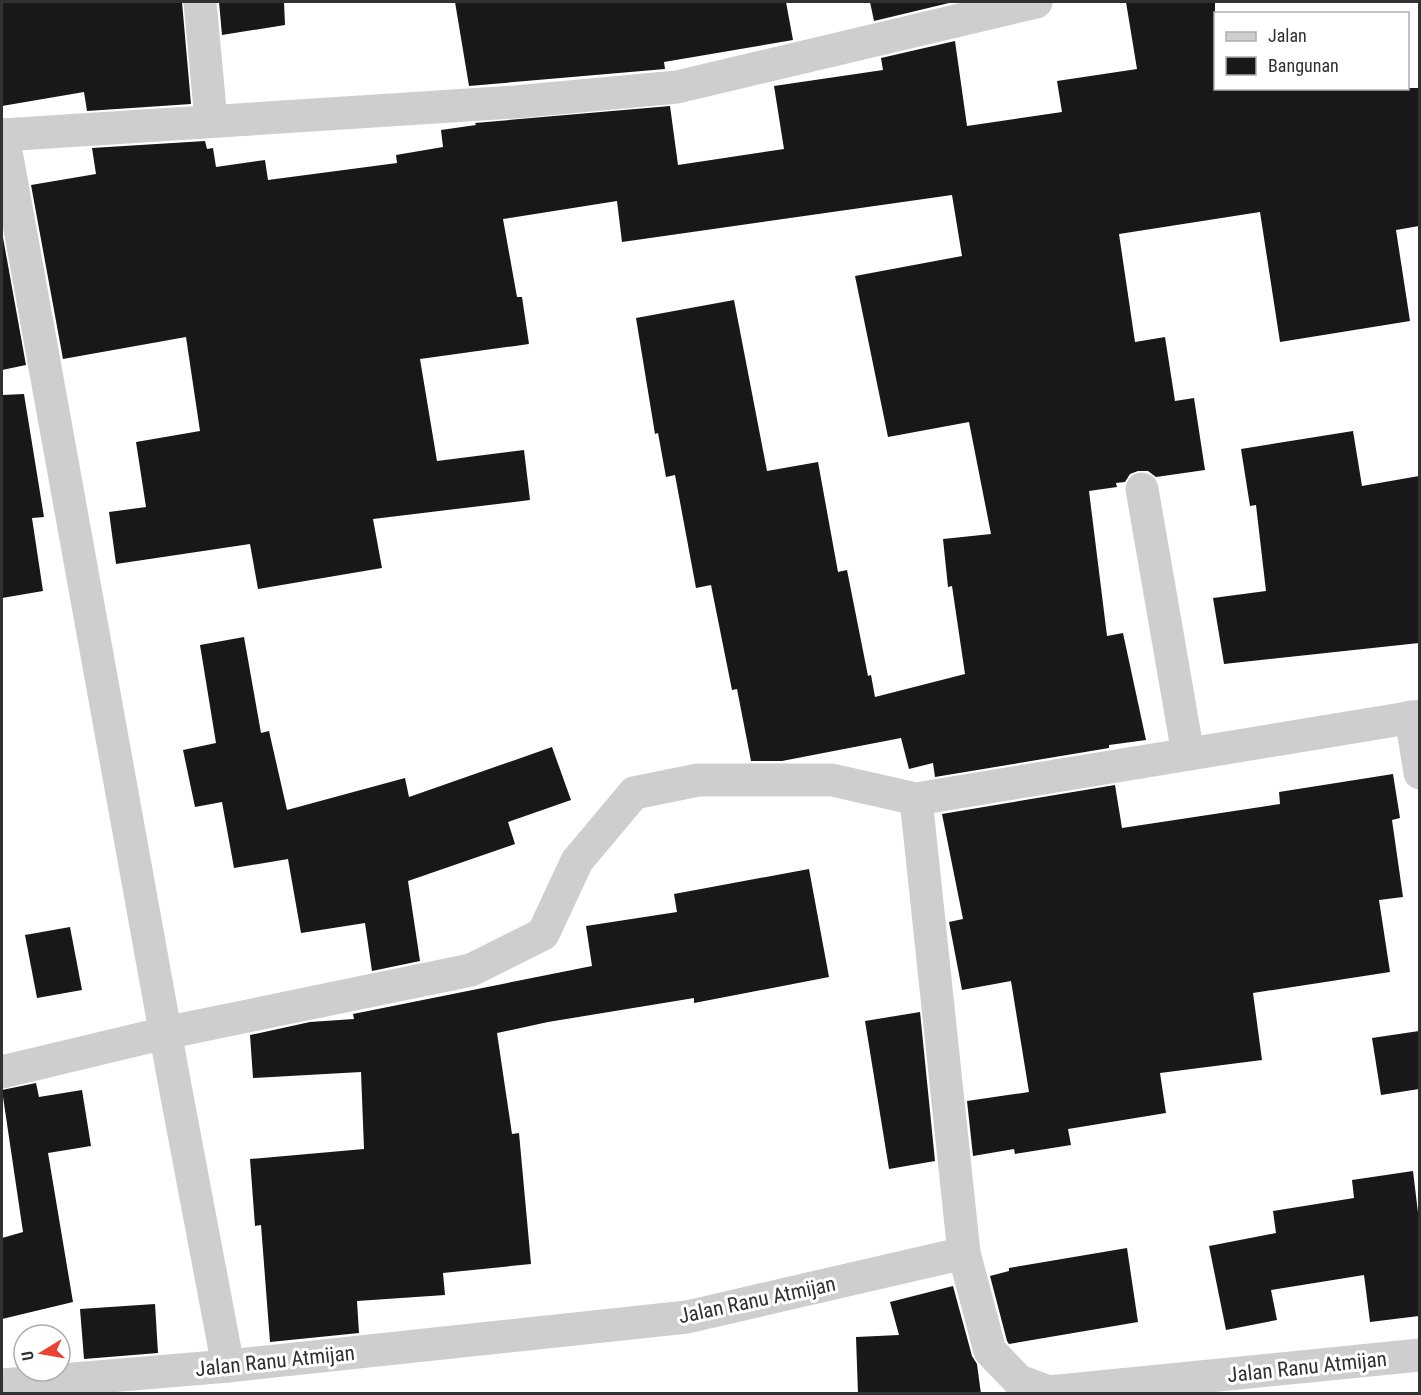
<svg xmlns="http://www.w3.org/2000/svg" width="1421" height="1395" viewBox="0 0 1421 1395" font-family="'Roboto Condensed',sans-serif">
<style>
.building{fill:#181818}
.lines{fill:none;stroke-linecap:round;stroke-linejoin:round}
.minor{stroke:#cecece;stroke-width:33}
.labels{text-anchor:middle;stroke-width:6;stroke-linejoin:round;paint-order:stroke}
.street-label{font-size:21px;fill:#313131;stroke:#fff}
</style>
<rect width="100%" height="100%" fill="#fff"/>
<!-- building -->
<g class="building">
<polygon points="2,2 182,2 191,104 87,111 84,92 2,106"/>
<polygon points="219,2 284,2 285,25 222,35"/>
<polygon points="455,2 786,2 793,40 664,62 665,69 469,86"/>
<polygon points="870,2 949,2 949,3 874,21"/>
<polygon points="1126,2 1215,2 1215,88 1419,88 1419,226 1396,230 1410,321 1280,342 1260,212 1119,234 1135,342 1165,337 1175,401 1194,398 1205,470 1156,477 1148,471 1138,471 1130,474 1125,482 1116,483 1117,487 1089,491 1107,636 1123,633 1146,740 1109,745 1109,748 935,777 933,763 909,769 901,738 782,761 751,761 737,689 732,690 711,585 696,588 675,475 666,477 658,433 655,434 636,318 734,300 767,471 818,462 838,572 847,570 868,676 871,675 875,697 965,674 952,586 948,587 943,539 991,534 969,422 888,437 855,276 962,256 952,195 622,242 617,201 503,219 517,297 522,297 529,344 420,359 437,461 524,450 530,500 373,519 382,568 258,589 250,544 116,564 109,512 146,507 136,442 200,431 186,337 63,359 31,185 96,174 92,148 205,141 207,149 213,148 216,167 265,160 268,180 397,163 396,155 443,147 441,130 476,125 475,123 670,106 678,165 784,149 774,86 883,70 881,58 955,41 967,126 1062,112 1057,81 1137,69"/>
<polygon points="2,232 26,365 2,370"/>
<polygon points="24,394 44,517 32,518 43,591 2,598 2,395"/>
<polygon points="1353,431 1362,486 1419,476 1419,643 1224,664 1213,598 1266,591 1256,505 1250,506 1241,449"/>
<polygon points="244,637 261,733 269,731 287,810 405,778 409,797 552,747 571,800 508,822 515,844 408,881 420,961 372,971 365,923 301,933 288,859 234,868 222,802 195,807 183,750 216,743 200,645"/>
<polygon points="1393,774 1400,818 1392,820 1403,897 1379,900 1390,972 1253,993 1262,1060 1160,1073 1166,1113 1068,1129 1071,1145 1015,1154 1014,1149 973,1156 967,1101 1029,1092 1011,981 962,990 949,922 963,919 942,814 1115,785 1122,828 1280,804 1279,792"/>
<polygon points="809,869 829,977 694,1003 694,998 548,1022 497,1033 512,1134 519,1133 531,1264 443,1273 445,1295 357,1301 359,1333 270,1342 261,1225 255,1226 250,1159 364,1149 361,1072 253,1078 250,1035 310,1022 354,1019 353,1014 592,966 586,926 677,912 674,894"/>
<polygon points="70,927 82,990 37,998 25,935"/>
<polygon points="920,1012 935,1161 889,1169 865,1021"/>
<polygon points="1419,1031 1419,1089 1381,1095 1372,1038"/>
<polygon points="36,1083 39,1097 82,1090 91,1146 48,1153 73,1302 2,1319 2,1238 23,1232 2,1090"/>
<polygon points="1413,1171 1419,1221 1419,1316 1370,1322 1364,1275 1271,1290 1277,1320 1226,1330 1209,1246 1276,1233 1273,1211 1354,1198 1352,1180"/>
<polygon points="1127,1248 1138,1322 1009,1344 1007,1341 990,1276 1009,1271 1009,1268"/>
<polygon points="953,1286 972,1356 977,1364 981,1394 858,1394 856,1337 899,1335 890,1302"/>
<polygon points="155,1304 158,1353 84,1359 80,1309"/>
</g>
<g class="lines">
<!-- minor -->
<g class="minor">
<polyline points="200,2 211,120"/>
<polyline points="2,135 515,102 677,87 1036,2"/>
<polyline points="3,135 175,1086 228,1366"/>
<polyline points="1142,489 1188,754"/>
<polyline points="1411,717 1420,773"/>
<polyline points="916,799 964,1253"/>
<polyline points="2,1072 165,1033 471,970 543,934 577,861 634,793 698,780 832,780 916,799 1420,716"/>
<polyline points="2,1385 228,1366 687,1317 964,1253 990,1351 1019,1381 1049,1392 1420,1355"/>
</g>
</g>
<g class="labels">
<!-- street labels -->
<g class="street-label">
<text transform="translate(757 1300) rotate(-12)" y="7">Jalan Ranu Atmijan</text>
<text transform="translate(275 1361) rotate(-6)" y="7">Jalan Ranu Atmijan</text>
<text transform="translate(1307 1367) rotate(-6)" y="7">Jalan Ranu Atmijan</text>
</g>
</g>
<!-- border -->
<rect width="1421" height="1395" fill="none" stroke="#313131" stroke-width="6"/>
<!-- legend -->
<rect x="1214" y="12" width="195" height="78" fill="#ffffff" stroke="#adadad" stroke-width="1.5"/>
<rect x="1226" y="32" width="30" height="9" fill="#cecece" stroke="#adadad" stroke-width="1.5"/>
<text x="1268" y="42" font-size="18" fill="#313131">Jalan</text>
<rect x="1226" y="57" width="30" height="18" fill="#181818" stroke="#adadad" stroke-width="1.5"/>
<text x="1268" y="72" font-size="18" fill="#313131">Bangunan</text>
<!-- north arrow -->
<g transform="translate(42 1353) rotate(259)"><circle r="28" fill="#ffffff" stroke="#adadad" stroke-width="1.5"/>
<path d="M0-4.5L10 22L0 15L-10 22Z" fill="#e94331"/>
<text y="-9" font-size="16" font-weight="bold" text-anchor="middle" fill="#313131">U</text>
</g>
</svg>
